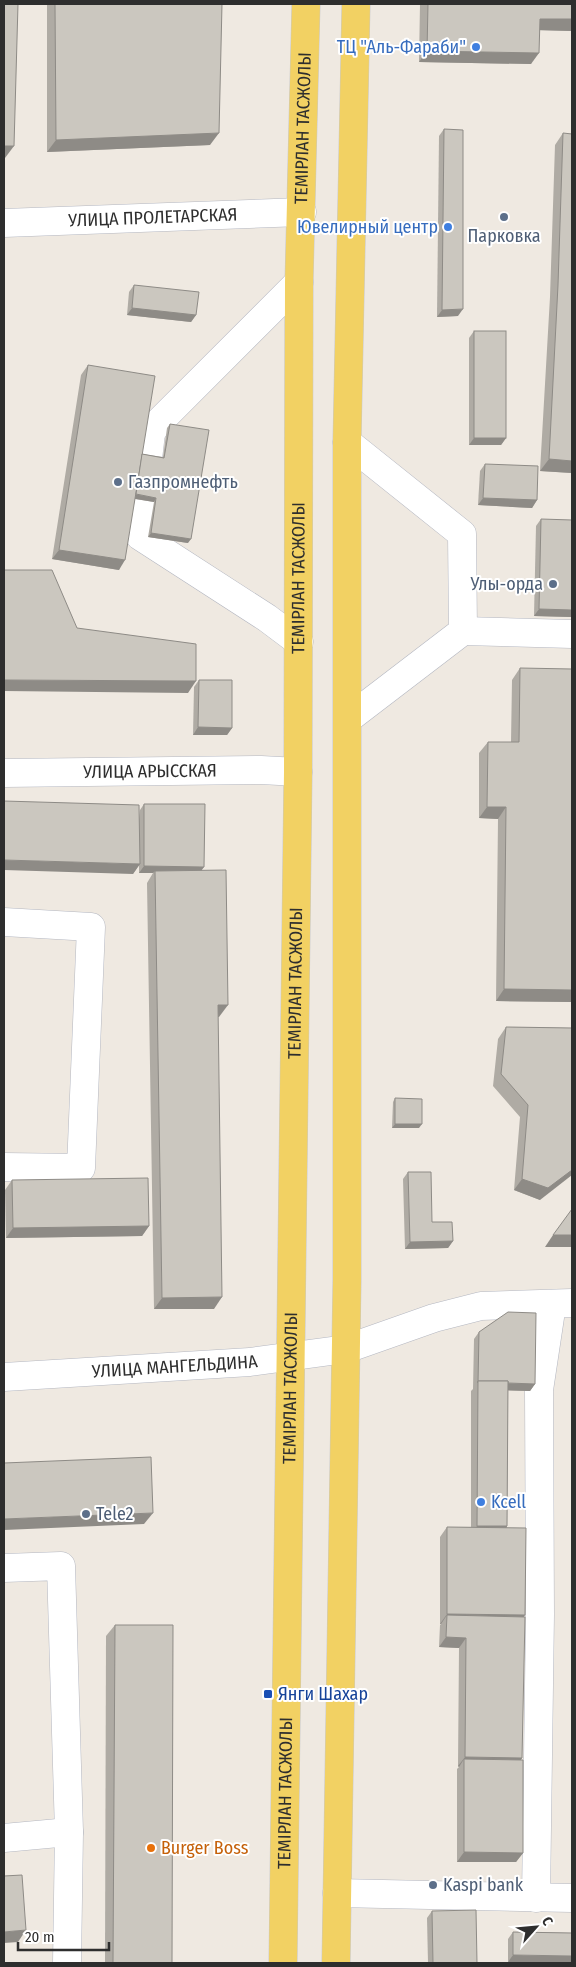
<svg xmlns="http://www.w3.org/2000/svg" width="576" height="1967" viewBox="0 0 576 1967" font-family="'Fira Sans Condensed',sans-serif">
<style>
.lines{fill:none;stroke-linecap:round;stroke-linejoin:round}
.minor-casing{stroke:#b4b7c1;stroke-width:29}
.major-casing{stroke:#c9c9c9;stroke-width:29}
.minor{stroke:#fff;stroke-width:28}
.major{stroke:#f2d163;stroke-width:28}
.wall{fill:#afaba4}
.shaded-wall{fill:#8e8b86}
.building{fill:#cbc7bf;stroke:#8e8b86}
.shop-dot{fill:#3f7fe0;stroke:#fff;stroke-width:2}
.service-dot{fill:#5c6f8a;stroke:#fff;stroke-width:2}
.transit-dot{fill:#1a4fb4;stroke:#fff;stroke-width:2}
.food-dot{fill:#e8710a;stroke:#fff;stroke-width:2}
.labels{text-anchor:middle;stroke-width:4;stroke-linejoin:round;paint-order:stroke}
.shop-label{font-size:18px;fill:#366cbe;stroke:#fff;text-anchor:end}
.street-label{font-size:18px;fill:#2e2e2e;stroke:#fff}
.service-label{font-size:18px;fill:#4e5e75;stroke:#fff;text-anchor:start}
.transit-label{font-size:18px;fill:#164399;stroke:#fff;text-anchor:start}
.food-label{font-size:18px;fill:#c56008;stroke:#fff;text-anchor:start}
</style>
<rect width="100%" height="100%" fill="#efe9e1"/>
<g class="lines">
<!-- minor casing -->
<g class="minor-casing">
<g id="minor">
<path id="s1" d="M4 223 302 212"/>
<polyline points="347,442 462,534 463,631 348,719"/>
<polyline points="148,459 151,433 156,425 299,282"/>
<polyline points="141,500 138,528 140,536 267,618 299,642"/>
<polyline points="463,631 572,634"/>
<path id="s2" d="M4 773 261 770 298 772"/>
<polyline points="4,922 91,927 81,1168 4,1167"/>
<path id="s3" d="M4 1377 250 1362 346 1349 434 1318 481 1306 572 1303"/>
<polyline points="4,1568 61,1566 69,1832 67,1963"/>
<polyline points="4,1838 69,1832"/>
<polyline points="337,1893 572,1898"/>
<polyline points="536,1898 540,1614 539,1390 552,1304"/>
</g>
</g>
<!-- major casing -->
<g class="major-casing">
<g id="major">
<path id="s4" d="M283 1963 298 772 299 282 306 4"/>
<polyline points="336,1963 347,1280 347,442 356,4"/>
</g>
</g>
<!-- minor -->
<use href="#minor" class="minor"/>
<!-- major -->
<use href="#major" class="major"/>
</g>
<!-- wall -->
<g class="wall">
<polygon points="47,4 222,4 210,145 47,152"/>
<polygon points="420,4 572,4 572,31 540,30 531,64 419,62"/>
<polygon points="444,129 458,316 437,317 439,136"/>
<polygon points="563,133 572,473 540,471 550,297 555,145"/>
<polygon points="134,285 196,315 191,322 127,315 129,292"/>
<polygon points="474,331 506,438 501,445 469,445 469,338"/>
<polygon points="88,365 142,454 163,457 167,428 170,424 188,543 148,537 154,502 135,499 119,570 52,559 81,375"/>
<polygon points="485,464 537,500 532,508 478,505 480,471"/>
<polygon points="541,519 571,617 534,616 536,526"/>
<polygon points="520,668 572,1002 496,1001 498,819 479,818 479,753 488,742 511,742 512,680"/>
<polygon points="199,680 232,728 227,735 193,735 194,687"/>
<polygon points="144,804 202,870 219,1017 218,1017 214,1309 154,1309 147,883 153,873 139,873 139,865 133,874 140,810"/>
<polygon points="506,1027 572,1028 540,1200 514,1190 520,1117 493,1086 498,1039"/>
<polygon points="395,1098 419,1128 392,1128 393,1102"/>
<polygon points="408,1172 432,1222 453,1241 448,1248 405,1249 403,1179"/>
<polygon points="12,1180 149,1226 142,1236 6,1238 5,1190"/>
<polygon points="479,1332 535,1384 530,1391 508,1390 507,1528 524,1617 522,1758 521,1760 523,1853 516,1862 457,1862 457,1769 459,1767 458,1766 459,1648 439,1647 440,1625 441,1624 440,1624 440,1537 447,1527 471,1527 471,1391 473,1389 474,1339"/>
<polygon points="115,1625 172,1963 105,1963 106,1636"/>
<polygon points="432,1911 477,1963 428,1963 427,1918"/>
<polygon points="513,1932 572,1933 508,1962 508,1939"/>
</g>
<!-- shaded-wall -->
<g class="shaded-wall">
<polygon points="540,19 572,19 572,31 532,30"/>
<polygon points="427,51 539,53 531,64 419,62"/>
<polygon points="219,133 210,145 47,152 56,140"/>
<polygon points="4,146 14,146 5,158 4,158"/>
<polygon points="132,308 196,315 191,322 127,315"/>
<polygon points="463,309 458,316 437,317 442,310"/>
<polygon points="474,438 506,438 501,445 469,445"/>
<polygon points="549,459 572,461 572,473 540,471"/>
<polygon points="133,494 156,498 154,502 130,498"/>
<polygon points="483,498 537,500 532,508 478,505"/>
<polygon points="151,533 191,539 188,543 148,537"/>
<polygon points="59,550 125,560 119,570 52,559"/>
<polygon points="539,609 572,610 572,615 571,617 534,616"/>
<polygon points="4,680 196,681 188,693 4,691"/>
<polygon points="198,727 232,728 227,735 193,735"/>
<polygon points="487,807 506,807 498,819 479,818"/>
<polygon points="4,860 140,864 133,874 4,870"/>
<polygon points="144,866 204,867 199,874 155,871 153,873 139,873"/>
<polygon points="504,989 572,990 572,1002 496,1001"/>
<polygon points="218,1005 228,1005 219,1017 210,1017"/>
<polygon points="395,1124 422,1124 419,1128 392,1128"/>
<polygon points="572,1170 572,1175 540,1200 514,1190 522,1179"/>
<polygon points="149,1226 142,1236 6,1238 13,1228"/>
<polygon points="553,1235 572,1235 572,1247 545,1247"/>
<polygon points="453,1241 448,1248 405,1249 410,1242"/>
<polygon points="222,1297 214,1309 154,1309 162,1298"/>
<polygon points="478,1383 535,1384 530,1391 478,1390"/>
<polygon points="153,1513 144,1524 4,1530 4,1519"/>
<polygon points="477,1526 507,1526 501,1536 471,1536"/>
<polygon points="447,1614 525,1615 518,1625 447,1615 441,1624 440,1624"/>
<polygon points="446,1637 466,1638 459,1648 439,1647"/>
<polygon points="465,1757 522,1758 515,1768 464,1759 459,1767 458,1766"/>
<polygon points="464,1852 523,1853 516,1862 457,1862"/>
<polygon points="26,1930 18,1942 4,1943 4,1932"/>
<polygon points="513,1955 572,1956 572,1963 508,1962"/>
</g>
<!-- building -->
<g class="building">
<polygon points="4,4 18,4 14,146 4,146"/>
<polygon points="55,4 222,4 219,133 56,140"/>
<polygon points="428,4 572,4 572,19 540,19 539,53 427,51"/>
<polygon points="444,129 463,130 463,309 442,310"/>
<polygon points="563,133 572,134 572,461 549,459 558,285"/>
<polygon points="134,285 199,292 196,315 132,308"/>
<rect x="474" y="331" width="32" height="107"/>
<polygon points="88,365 155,376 125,560 59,550"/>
<polygon points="170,424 209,430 191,539 151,533 156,498 136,494 142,454 164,458"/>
<polygon points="485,464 538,466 537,500 483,498"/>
<polygon points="541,519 572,520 572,610 539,609"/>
<polygon points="4,570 52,570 77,628 196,644 196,681 4,680"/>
<polygon points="520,668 572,669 572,990 504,989 506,807 487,807 488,742 519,742"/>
<polygon points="199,680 232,680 232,728 198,727"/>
<polygon points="4,801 139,805 140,864 4,860"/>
<polygon points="144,804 205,804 204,867 144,866"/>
<polygon points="226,870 228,1005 218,1005 222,1297 162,1298 155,871"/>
<polygon points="506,1027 572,1028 572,1170 548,1188 522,1179 528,1105 501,1074"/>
<polygon points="395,1098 422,1099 422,1124 395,1124"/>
<polygon points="408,1172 431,1172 432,1222 452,1222 453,1241 410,1242"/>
<polygon points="148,1178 149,1226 13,1228 12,1180"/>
<polygon points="572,1209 572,1235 553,1235"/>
<polygon points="508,1312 536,1313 535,1384 508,1383 508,1381 478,1381 478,1383 479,1332"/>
<polygon points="478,1381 508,1381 507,1526 477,1526"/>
<polygon points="151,1457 153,1513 4,1519 4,1463"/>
<polygon points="447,1527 526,1528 525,1615 447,1614"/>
<polygon points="447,1615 525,1617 522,1758 465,1757 466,1638 446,1637"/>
<polygon points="115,1625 173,1625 172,1963 113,1963"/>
<polygon points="464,1759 523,1760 523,1853 464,1852"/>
<polygon points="22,1875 26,1930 4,1932 4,1876"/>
<polygon points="476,1910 477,1963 433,1963 432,1911"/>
<polygon points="513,1932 572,1933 572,1956 513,1955"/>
</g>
<!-- markers -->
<g class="shop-dot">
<circle cx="476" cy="47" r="5"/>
<circle cx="448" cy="227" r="5"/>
<circle cx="481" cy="1502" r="5"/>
</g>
<g class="service-dot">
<circle cx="504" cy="217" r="5"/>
<circle cx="118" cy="482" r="5"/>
<circle cx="553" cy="584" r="5"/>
<circle cx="86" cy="1514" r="5"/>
<circle cx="433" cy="1885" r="5"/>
</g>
<rect class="transit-dot" x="263" y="1689" width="10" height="10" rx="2.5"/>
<circle class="food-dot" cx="151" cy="1848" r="5"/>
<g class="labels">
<!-- shop labels -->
<g class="shop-label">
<text x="466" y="53">ТЦ "Аль-Фараби"</text>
<text x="438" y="233">Ювелирный центр</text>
<text x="491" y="1508" text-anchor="start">Kcell</text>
</g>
<!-- street labels -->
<g class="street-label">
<text dy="6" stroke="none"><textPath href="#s4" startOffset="1835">ТЕМІРЛАН ТАСЖОЛЫ</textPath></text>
<text dy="6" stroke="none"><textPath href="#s1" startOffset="149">УЛИЦА ПРОЛЕТАРСКАЯ</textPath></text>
<text dy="6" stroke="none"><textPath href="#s4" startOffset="1385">ТЕМІРЛАН ТАСЖОЛЫ</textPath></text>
<text dy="6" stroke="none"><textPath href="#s2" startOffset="146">УЛИЦА АРЫССКАЯ</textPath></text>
<text dy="6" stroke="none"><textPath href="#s4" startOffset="980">ТЕМІРЛАН ТАСЖОЛЫ</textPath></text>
<text dy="6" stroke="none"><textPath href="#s3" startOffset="171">УЛИЦА МАНГЕЛЬДИНА</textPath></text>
<text dy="6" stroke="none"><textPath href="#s4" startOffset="575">ТЕМІРЛАН ТАСЖОЛЫ</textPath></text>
<text dy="6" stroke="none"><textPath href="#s4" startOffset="170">ТЕМІРЛАН ТАСЖОЛЫ</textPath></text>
</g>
<!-- service labels -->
<g class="service-label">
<text x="504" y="242" text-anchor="middle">Парковка</text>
<text x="128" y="488">Газпромнефть</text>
<text x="543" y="590" text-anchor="end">Улы-орда</text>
<text x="96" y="1520">Tele2</text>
<text x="443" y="1891">Kaspi bank</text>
</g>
<!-- transit labels -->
<g class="transit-label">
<text x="278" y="1700">Янги Шахар</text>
</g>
<!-- food labels -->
<g class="food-label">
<text x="161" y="1854">Burger Boss</text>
</g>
</g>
<!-- border -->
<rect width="576" height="1967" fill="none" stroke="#2e2e2e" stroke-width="10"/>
<!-- north arrow -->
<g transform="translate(536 1927) rotate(63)" stroke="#ffffff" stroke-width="4" paint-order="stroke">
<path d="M0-4L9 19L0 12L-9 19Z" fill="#2e2e2e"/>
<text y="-8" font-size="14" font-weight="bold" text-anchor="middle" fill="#2e2e2e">С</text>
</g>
<!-- scale -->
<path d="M18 1942v8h91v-8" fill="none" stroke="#2e2e2e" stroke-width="2.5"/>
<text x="25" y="1942" font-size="15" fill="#2e2e2e" stroke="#ffffff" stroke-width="4" paint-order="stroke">20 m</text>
</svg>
